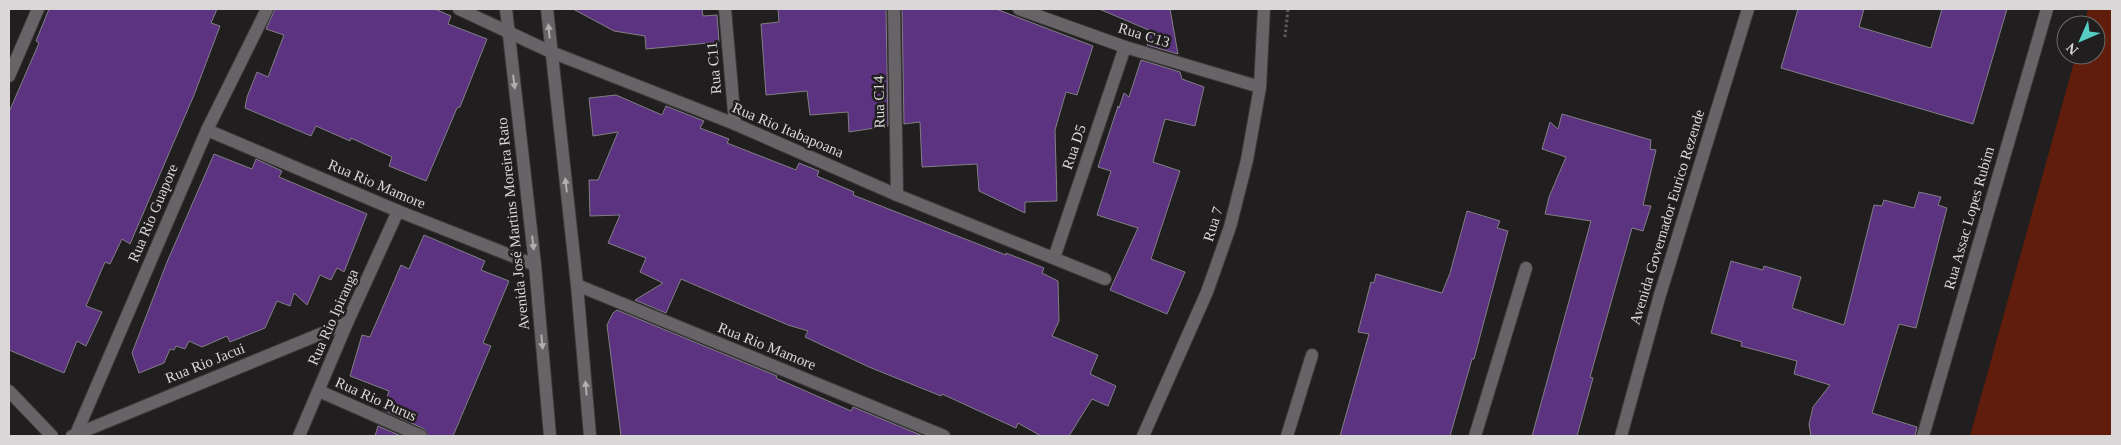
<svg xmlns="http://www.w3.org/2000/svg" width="2121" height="445" viewBox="0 0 2121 445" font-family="Georgia,serif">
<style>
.green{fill:#611d0c}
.building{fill:#5c3380;stroke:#817f83}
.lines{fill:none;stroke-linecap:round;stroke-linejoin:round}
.minor-casing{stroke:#3c3a3b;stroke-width:14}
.tertiary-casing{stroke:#3c3a3b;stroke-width:14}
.path{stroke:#605d5f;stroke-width:3;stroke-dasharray:2.5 2.5;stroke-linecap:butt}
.minor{stroke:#676366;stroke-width:12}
.tertiary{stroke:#676366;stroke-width:12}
.oneway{fill:#b1aeb0}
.labels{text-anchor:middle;stroke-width:5;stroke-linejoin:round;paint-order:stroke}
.street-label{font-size:15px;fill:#d9d7d8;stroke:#211e20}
</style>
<rect width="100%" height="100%" fill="#211e20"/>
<!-- green -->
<polygon class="green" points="2088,9 2112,9 2112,436 1970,436 2076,55 2096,55 2096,25 2084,25"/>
<!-- building -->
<g class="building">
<polygon points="49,9 217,9 211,23 220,26 194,95 130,244 122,239 110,264 105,262 86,306 102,312 86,346 77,341 64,373 9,350 9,112 39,43 36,41"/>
<polygon points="275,9 435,9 451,16 448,24 487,39 460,107 457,108 426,181 389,166 392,157 351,138 350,141 316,126 311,136 245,108 247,97 257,72 268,77 284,35 266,29"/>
<polygon points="573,9 702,9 703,16 717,15 719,42 646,49 645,36 614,31"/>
<polygon points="778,9 886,9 888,126 849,132 848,112 810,115 807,91 766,95 761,24 779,22"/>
<polygon points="902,9 996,9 1093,46 1077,95 1066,92 1055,130 1057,201 1025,202 1025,213 979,191 977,164 922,167 920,122 904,124"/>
<polygon points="1099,9 1170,9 1178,54 1147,45 1151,31"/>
<polygon points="1798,9 1864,9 1859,27 1931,48 1942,9 2007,9 1973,124 1781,68"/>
<polygon points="1141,60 1180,72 1182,79 1204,87 1195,126 1165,119 1153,162 1180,171 1151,259 1185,272 1167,314 1110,290 1138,228 1097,215 1111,171 1098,167 1118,106 1119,108 1124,93 1129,97"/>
<polygon points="616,95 662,115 666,106 704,121 700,128 729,139 727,143 796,170 799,163 819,171 817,176 854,192 853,195 1006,255 1006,253 1044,268 1042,273 1058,281 1059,321 1052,336 1098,355 1090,374 1116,386 1108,406 1092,399 1069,436 1041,436 1018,423 1016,428 942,394 941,396 869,367 805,337 808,331 788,325 681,279 666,313 635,300 663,283 640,272 646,258 608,243 620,215 590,216 589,180 598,180 618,132 593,136 589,98"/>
<polygon points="1562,114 1651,140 1650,149 1656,150 1643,205 1651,206 1643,231 1632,228 1590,377 1593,378 1577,436 1532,436 1591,221 1545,214 1549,197 1566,157 1542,149 1550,122 1558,129"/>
<polygon points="214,154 252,169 256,159 282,171 279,177 367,214 344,272 337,268 331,280 320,275 307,305 294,293 290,306 277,301 265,328 230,342 227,336 202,347 189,341 185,349 176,346 174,350 170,349 164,363 139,373 132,353 167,262"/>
<polygon points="1919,192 1941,197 1938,205 1947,208 1916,328 1899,324 1872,413 1917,427 1915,436 1811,436 1809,424 1813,407 1830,385 1794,374 1797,361 1741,346 1742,342 1711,333 1731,261 1763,270 1764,266 1801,277 1792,308 1844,325 1874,205 1882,206 1884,200 1914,208"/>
<polygon points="1467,211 1500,221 1497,228 1508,231 1474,359 1472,359 1450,436 1340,436 1369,334 1358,332 1371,282 1374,283 1376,274 1442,293 1450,273"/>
<polygon points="424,235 485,261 481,270 509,281 483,343 491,346 453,436 429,436 424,429 383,410 389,391 350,376 362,335 370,337 401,265 409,269"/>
<polygon points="617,310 777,376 776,378 851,411 853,407 923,436 621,436 607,325 613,313"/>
<polygon points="378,426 401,436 375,436"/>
</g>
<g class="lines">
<!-- minor casing -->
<g class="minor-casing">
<g id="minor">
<polyline points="459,9 551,52 735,124 897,195 1105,279"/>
<polyline points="725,9 735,124"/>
<polyline points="894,9 897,195"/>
<polyline points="1019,9 1125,47 1260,87"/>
<polyline points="9,76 38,9"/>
<polyline points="207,130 398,211 535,265"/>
<polyline points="1054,258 1125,47"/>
<polyline points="577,285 944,436"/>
<polyline points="9,391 52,436"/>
<polyline points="319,391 421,436"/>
<polyline points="76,434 207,130 267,9"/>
<polyline points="72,436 347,323"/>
<polyline points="299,436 347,323 398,211"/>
<polyline points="1143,436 1207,292 1230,227 1247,160 1260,87 1264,9"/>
<polyline points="1287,436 1312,355"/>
<polyline points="1475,436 1526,268"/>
<polyline points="1621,436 1659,298 1748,9"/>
<polyline points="1923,436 2047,9"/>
</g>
</g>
<!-- tertiary casing -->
<g class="tertiary-casing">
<g id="tertiary">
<polyline points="506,9 535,265 550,436"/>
<polyline points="547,9 577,285 590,436"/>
</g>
</g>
<!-- path -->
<polyline class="path" points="1285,37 1288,9"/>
<!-- minor -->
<use href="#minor" class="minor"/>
<!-- tertiary -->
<use href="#tertiary" class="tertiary"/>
</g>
<!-- one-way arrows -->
<defs><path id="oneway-solid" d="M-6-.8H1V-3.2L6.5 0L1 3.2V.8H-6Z" transform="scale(1.25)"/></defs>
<g class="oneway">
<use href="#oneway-solid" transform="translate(549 31) rotate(-95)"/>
<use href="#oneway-solid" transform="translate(514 82) rotate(83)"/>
<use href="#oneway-solid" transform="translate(566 185) rotate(-97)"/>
<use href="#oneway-solid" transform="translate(533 243) rotate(83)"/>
<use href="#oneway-solid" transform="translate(542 342) rotate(85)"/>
<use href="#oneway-solid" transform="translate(586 388) rotate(-95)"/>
</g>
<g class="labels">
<!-- street labels -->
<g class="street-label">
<text transform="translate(1144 35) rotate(17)" y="5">Rua C13</text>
<text transform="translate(714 68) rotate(-95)" y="5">Rua C11</text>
<text transform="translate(879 102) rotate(-91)" y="5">Rua C14</text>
<text transform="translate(788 130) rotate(23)" y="5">Rua Rio Itabapoana</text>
<text transform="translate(1074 147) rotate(-71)" y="5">Rua D5</text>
<text transform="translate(377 184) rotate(23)" y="5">Rua Rio Mamore</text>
<text transform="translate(153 213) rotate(-67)" y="5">Rua Rio Guapore</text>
<text transform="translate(1667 217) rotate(-73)" y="5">Avenida Governador Eurico Rezende</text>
<text transform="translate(1969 218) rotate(-74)" y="5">Rua Assac Lopes Rubim</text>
<text transform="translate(513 224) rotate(-96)" y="5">Avenida José Martins Moreira Rato</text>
<text transform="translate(1213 224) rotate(-73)" y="5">Rua 7</text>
<text transform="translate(333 317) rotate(-66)" y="5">Rua Rio Ipiranga</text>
<text transform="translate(767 346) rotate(22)" y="5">Rua Rio Mamore</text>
<text transform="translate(205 363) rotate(-22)" y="5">Rua Rio Jacui</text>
<text transform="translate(376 399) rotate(24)" y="5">Rua Rio Purus</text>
</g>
</g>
<!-- border -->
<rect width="2121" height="445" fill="none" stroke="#d9d7d8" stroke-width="20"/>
<!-- north arrow -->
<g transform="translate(2081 40) rotate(225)"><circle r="24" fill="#211e20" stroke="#6b686a"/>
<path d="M0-4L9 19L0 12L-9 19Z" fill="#56cec4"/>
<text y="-8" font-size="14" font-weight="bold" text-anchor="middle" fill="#d9d7d8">N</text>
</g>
</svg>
